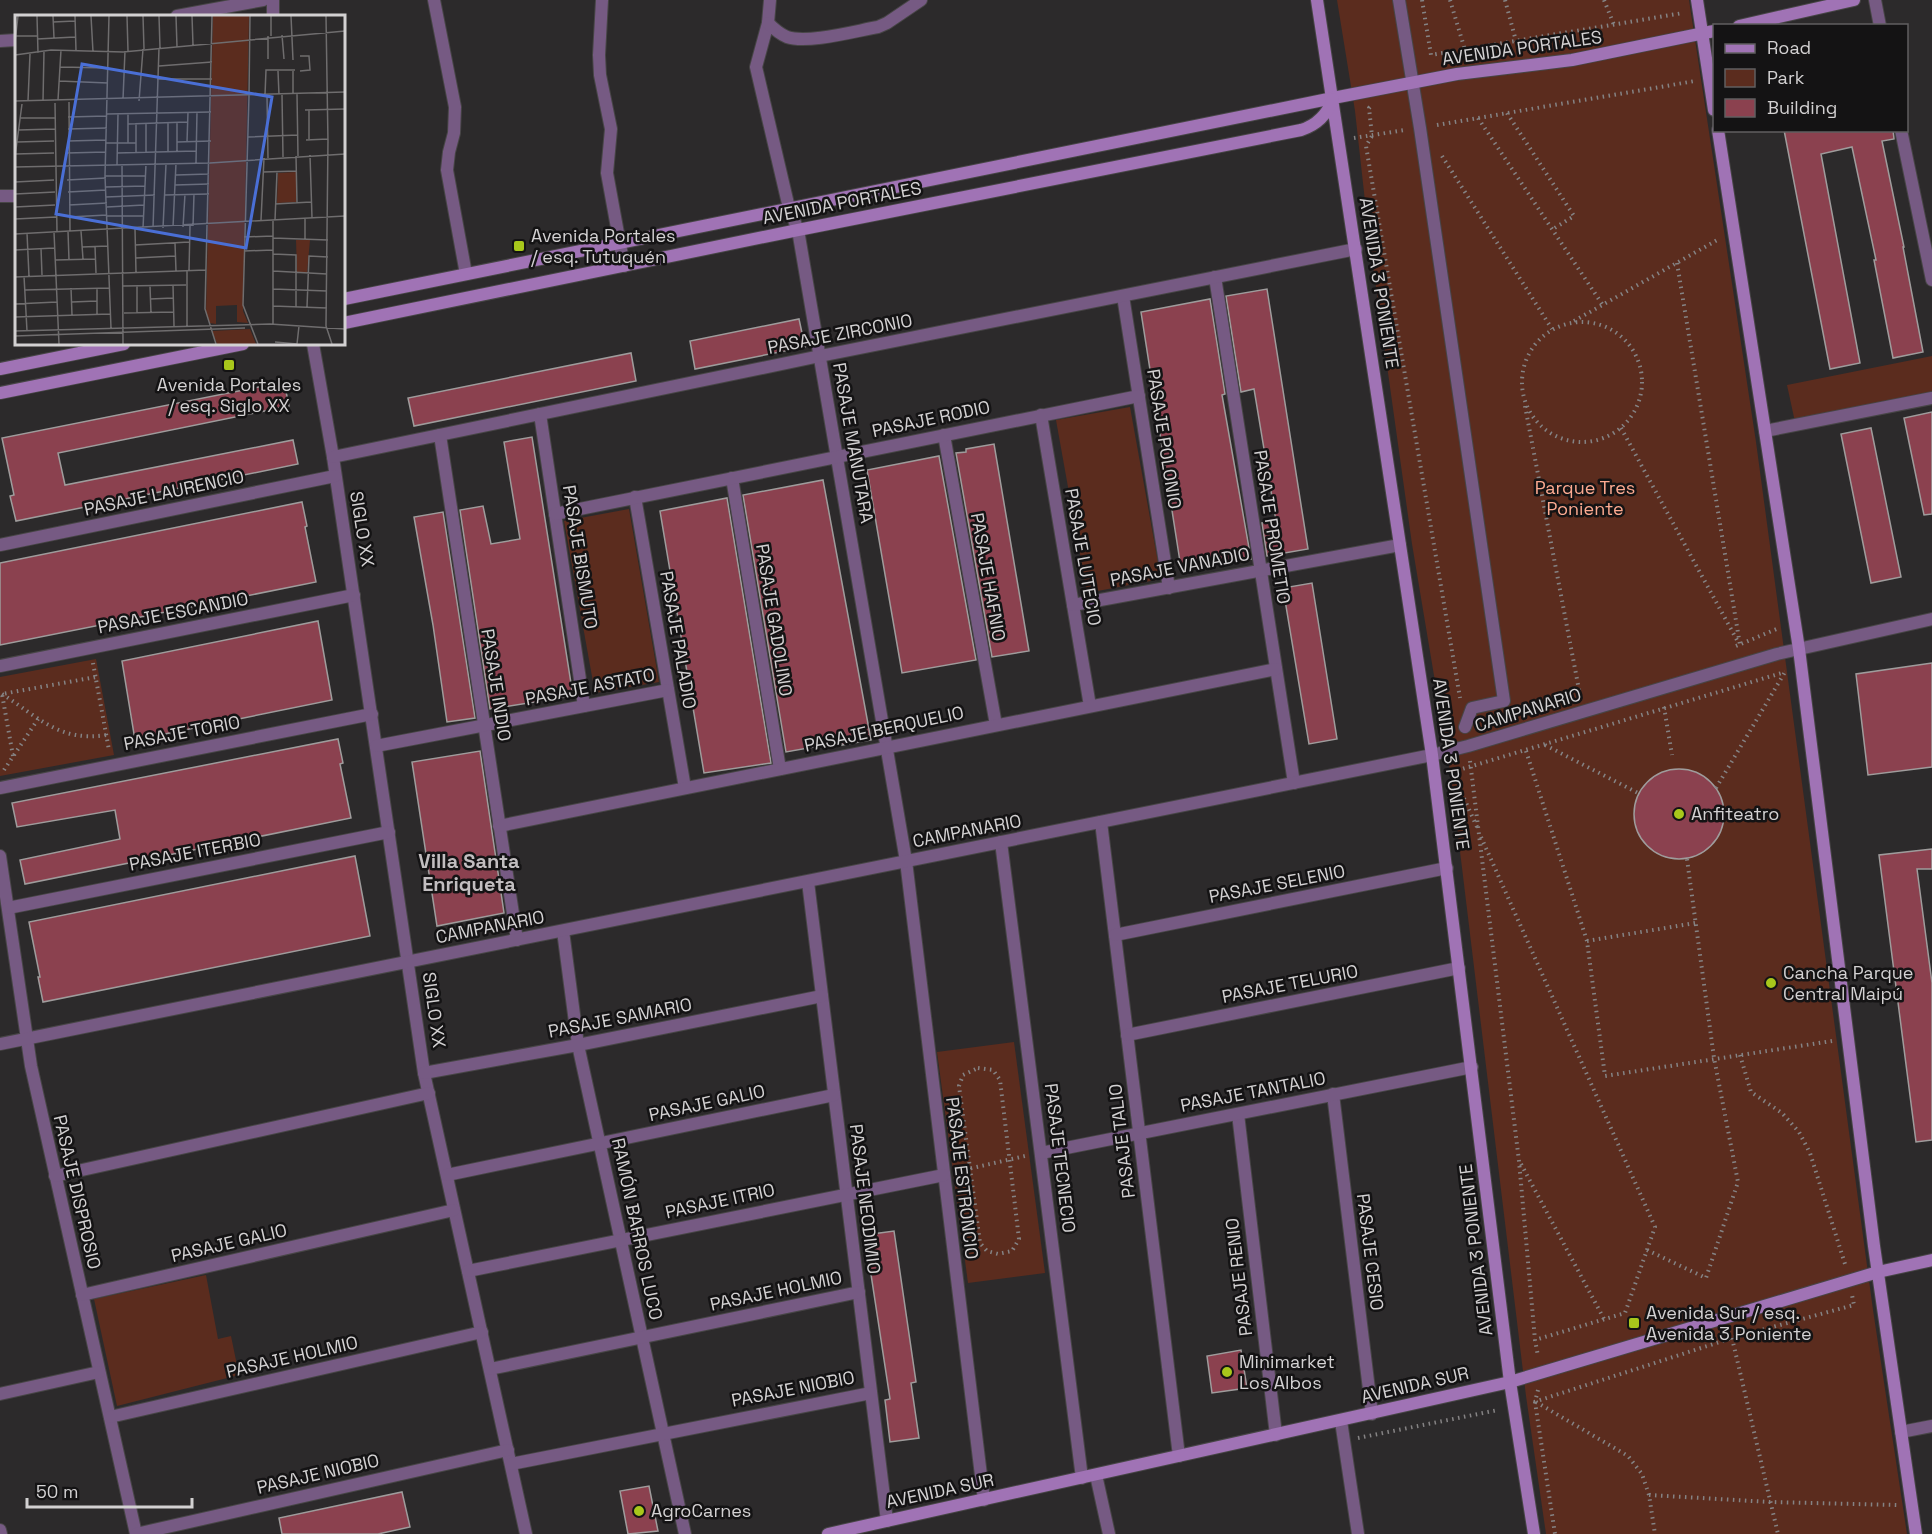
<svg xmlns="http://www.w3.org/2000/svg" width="1932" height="1534" viewBox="0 0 1932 1534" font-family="'Space Grotesk',sans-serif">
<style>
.green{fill:#5b2c1e}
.building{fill:#8b414f;stroke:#9f9c9c;stroke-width:1.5}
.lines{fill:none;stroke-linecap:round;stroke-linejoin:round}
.street-casing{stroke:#474546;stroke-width:14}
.secondary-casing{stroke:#474546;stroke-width:14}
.path{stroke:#858384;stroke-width:4;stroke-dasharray:1.5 4.5;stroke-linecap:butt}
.street{stroke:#765a83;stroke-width:12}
.secondary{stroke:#a073b5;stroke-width:12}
.poi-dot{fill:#a8c71b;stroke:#141314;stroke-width:2}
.labels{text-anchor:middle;stroke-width:5;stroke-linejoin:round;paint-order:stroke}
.street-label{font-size:18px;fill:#d3d1d2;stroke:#141314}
.poi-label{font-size:18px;fill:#d3d1d2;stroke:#141314;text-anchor:start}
.park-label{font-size:18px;fill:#fdaa91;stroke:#141314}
.neighbourhood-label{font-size:20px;font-weight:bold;fill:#c2bec0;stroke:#141314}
.inset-road{fill:none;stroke:#6f6d6e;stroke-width:1.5}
.view{fill:#4a6fd6;fill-opacity:0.15;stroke:#4a6fd6;stroke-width:3}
.inset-edge{fill:none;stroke:#d3d1d2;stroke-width:3}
</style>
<rect width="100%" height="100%" fill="#2c2a2b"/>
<!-- green -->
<g class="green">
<polygon points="1337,0 1689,0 1756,442 1873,1310 1907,1534 1546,1534 1526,1396 1451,777 1412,544 1369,237 1355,111"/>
<polygon points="1932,356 1932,394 1795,422 1787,385"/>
<polygon points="1130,407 1161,579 1087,593 1056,420"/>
<polygon points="629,509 659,682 595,693 564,521"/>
<polygon points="96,659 114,755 0,776 0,677"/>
<polygon points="1014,1042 1045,1273 968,1283 937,1052"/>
<polygon points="206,1275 218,1339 231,1336 239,1375 117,1406 94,1299"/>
</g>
<!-- building -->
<g class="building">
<polygon points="1784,130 1893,130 1894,139 1882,141 1904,247 1903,247 1923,352 1893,358 1874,260 1876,260 1852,147 1821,154 1860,363 1830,369"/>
<polygon points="1267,289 1308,549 1267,556 1262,523 1276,521 1254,389 1241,392 1226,296"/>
<polygon points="1210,299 1225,394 1222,395 1251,559 1181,568 1141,312"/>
<polygon points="799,319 805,347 695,369 690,341"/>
<polygon points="631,353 636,381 414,426 408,398"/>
<polygon points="284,382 289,406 58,453 65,485 293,440 298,464 16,521 10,496 14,495 2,438"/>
<polygon points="1932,412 1932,514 1924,515 1904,418"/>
<polygon points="1871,428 1901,577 1871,583 1841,434"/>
<polygon points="532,437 573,696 490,709 460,510 483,506 491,544 520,539 504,442"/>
<polygon points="994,444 1029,651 992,657 956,453 966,452 966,449"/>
<polygon points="939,456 976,660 902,673 867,470"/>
<polygon points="823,480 871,740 842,745 842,742 786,752 743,495"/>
<polygon points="727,498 771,763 704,773 660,511"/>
<polygon points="302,502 307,526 305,527 316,582 0,645 0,563"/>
<polygon points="443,512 475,718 447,722 433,625 414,517"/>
<polygon points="1312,583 1337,739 1309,744 1283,588"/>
<polygon points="318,621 332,700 135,740 122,661"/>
<polygon points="1932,663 1932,767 1868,775 1856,674"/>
<polygon points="338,739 343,763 340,764 351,818 25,884 20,860 120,839 115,810 17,827 12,803"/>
<polygon points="480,751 504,913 437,926 412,762"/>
<circle cx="1679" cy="814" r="45"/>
<polygon points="1932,849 1932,869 1917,869 1932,983 1932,1140 1916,1142 1879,855"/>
<polygon points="355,856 370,936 43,1002 38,977 40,977 29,922"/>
<polygon points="894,1231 916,1382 911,1383 919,1438 890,1442 885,1400 890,1399 865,1235"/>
<polygon points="1241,1350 1247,1388 1212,1393 1207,1356"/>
<polygon points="649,1486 658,1531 628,1534 620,1491"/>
<polygon points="402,1492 410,1527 378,1534 282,1534 279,1518"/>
</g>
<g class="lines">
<!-- street casing -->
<g class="street-casing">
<g id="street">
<polyline points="434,0 455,107 454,133 449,152 447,170 466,274"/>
<polyline points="602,0 599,55 600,75 611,129 607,173 624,266"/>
<polyline points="770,0 768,23 756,67 789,208 798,230 906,861 984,1500"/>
<polyline points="1399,0 1420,128 1504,701 1472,708 1465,727"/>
<polyline points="1875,0 1880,26"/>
<polyline points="177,16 263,0"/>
<polyline points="273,16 273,0"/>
<path d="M768 23C774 29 780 34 787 37 808 44 855 31 878 27L887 23 921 0"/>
<polyline points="0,41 16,40"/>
<polyline points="1901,130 1932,280"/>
<polyline points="0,196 16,196"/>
<polyline points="1215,277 1294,783"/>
<polyline points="1123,296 1169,588"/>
<polyline points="313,344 333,457 424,1073 526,1534"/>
<polyline points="540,414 584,706"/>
<polyline points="1041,415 1090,706"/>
<polyline points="1765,431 1932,398"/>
<polyline points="440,435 517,940"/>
<polyline points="944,435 996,725"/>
<polyline points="333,457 820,356 1356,249"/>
<polyline points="732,478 780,769"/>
<polyline points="635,497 685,788"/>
<polyline points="555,514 1139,396"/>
<polyline points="0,545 335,476"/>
<polyline points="1073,605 1400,545"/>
<polyline points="0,666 354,595"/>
<polyline points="376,746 668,690"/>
<polyline points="0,788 372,714"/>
<polyline points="1101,822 1179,1456"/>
<polyline points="499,826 1276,669"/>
<polyline points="1001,842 1082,1478"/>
<polyline points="0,856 31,1066 136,1534"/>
<polyline points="808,882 887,1521"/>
<polyline points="8,908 389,832"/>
<polyline points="563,931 578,1045 685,1534"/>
<polyline points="1115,935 1447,868"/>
<polyline points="1127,1035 1459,968"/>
<polyline points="0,1044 1432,755 1468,746 1777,654 1932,619"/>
<polyline points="424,1073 578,1045 822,996"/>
<polyline points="1333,1094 1372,1414"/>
<polyline points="1238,1114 1276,1435"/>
<polyline points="1041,1153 1472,1067"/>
<polyline points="447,1175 834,1095"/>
<polyline points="55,1176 429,1093"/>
<polyline points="468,1271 944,1175"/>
<polyline points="82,1295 454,1210"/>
<polyline points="490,1369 859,1292"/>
<polyline points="0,1394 99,1372"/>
<polyline points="110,1417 482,1332"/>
<polyline points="1341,1421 1358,1534"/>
<polyline points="1901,1432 1932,1426"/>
<polyline points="511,1464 871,1393"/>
<polyline points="1096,1475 1109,1534"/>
<polyline points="0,1530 1,1534"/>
<polyline points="136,1534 508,1450"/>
</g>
</g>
<!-- secondary casing -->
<g class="secondary-casing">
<g id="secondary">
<polyline points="1317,0 1432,755 1510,1382 1534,1534"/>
<polyline points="1697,0 1714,110"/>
<polyline points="1739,26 1854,0"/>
<polyline points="1718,130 1799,649 1874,1246 1916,1534"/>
<polyline points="344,299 1333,98 1457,74 1572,60 1714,31"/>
<path d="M344 323 798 230 1301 130C1317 125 1327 115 1333 99"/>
<polyline points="0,369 124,344"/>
<polyline points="0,393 243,344"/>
<polyline points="828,1534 1510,1382 1878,1272 1932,1260"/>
</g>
</g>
<!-- path -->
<g class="path">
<polyline points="1422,0 1431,55 1683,13"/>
<polyline points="1450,0 1465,50"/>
<polyline points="1505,0 1516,41"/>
<polyline points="1604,0 1614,25"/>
<polyline points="1370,107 1369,108 1372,136 1366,146 1460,698"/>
<polyline points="1507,113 1574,216 1553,229"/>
<polyline points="1478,118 1602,304"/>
<polyline points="1437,125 1695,81"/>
<polyline points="1354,138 1405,130"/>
<polyline points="1442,156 1552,329"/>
<polyline points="1677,263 1740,645"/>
<polyline points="1574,321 1719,239"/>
<circle cx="1582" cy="382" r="60"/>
<polyline points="1525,406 1580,695"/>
<polyline points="1621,428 1738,642"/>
<polyline points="1736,646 1779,628"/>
<polyline points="93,663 109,750"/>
<path d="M2 694C40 718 59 742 106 735"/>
<polyline points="1664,707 1672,755"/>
<polyline points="1545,745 1638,793"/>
<polyline points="1526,751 1587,941 1605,1076 1832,1041"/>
<polyline points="13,756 2,694 96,677"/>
<polyline points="1470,761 1519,1161 1535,1340 1538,1356"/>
<polyline points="4,770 38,719"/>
<polyline points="1716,788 1785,672"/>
<polyline points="1477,827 1452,772 1785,672"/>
<polyline points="1481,837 1655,1227 1625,1313 1535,1340"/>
<polyline points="1587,941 1695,923"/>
<polyline points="1740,1055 1751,1092 1782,1113 1799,1132 1810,1153 1845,1264"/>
<polygon points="978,1068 993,1070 1000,1080 1019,1239 1012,1251 998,1254 987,1251 980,1243 959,1086 963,1075"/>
<polyline points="1521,1164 1604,1319"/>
<polyline points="959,1171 1025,1156"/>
<polyline points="1647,1250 1706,1278 1738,1182 1714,1058 1687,859"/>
<polyline points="1732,1338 1778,1534"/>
<polyline points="1538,1390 1535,1402 1555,1534"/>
<polyline points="1534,1402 1732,1338 1854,1305 1852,1295"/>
<polyline points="1536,1402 1628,1456 1642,1474 1649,1495 1655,1534"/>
<polyline points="1358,1438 1498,1410"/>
<polyline points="1649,1495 1770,1502 1897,1505"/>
</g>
<!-- street -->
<use href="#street" class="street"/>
<!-- secondary -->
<use href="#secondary" class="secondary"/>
</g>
<!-- markers -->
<g class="poi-dot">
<rect x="513" y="240" width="12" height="12" rx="3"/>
<rect x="223" y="359" width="12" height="12" rx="3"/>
<circle cx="1679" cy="814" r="6"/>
<circle cx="1771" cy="983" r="6"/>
<rect x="1628" y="1317" width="12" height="12" rx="3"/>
<circle cx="1227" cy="1372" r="6"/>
<circle cx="639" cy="1511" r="6"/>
</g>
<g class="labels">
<!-- street labels -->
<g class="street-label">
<text transform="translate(1522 48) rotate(-8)" y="6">AVENIDA PORTALES</text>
<text transform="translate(842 203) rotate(-11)" y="6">AVENIDA PORTALES</text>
<text transform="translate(1379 283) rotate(81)" y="6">AVENIDA 3 PONIENTE</text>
<text transform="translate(840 334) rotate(-11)" y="6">PASAJE ZIRCONIO</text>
<text transform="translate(931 419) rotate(-12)" y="6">PASAJE RODIO</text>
<text transform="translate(1164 439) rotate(81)" y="6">PASAJE POLONIO</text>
<text transform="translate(853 443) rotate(80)" y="6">PASAJE MANUTARA</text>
<text transform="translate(164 493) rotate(-12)" y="6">PASAJE LAURENCIO</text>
<text transform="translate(1272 527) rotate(81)" y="6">PASAJE PROMETIO</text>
<text transform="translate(362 529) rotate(81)" y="6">SIGLO XX</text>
<text transform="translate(580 557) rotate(81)" y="6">PASAJE BISMUTO</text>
<text transform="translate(1083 557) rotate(80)" y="6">PASAJE LUTECIO</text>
<text transform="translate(1180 567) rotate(-11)" y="6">PASAJE VANADIO</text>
<text transform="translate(988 577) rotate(80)" y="6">PASAJE HAFNIO</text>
<text transform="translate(173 613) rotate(-11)" y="6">PASAJE ESCANDIO</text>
<text transform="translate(774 620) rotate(81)" y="6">PASAJE GADOLINO</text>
<text transform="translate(678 640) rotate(80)" y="6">PASAJE PALADIO</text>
<text transform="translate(496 685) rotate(81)" y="6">PASAJE INDIO</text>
<text transform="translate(590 687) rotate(-11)" y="6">PASAJE ASTATO</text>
<text transform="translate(1528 710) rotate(-17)" y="6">CAMPANARIO</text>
<text transform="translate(884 729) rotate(-12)" y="6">PASAJE BERQUELIO</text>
<text transform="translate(182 733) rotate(-11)" y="6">PASAJE TORIO</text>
<text transform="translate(1451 764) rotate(82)" y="6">AVENIDA 3 PONIENTE</text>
<text transform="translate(967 831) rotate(-11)" y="6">CAMPANARIO</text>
<text transform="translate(195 852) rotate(-11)" y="6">PASAJE ITERBIO</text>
<text transform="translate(1277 884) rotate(-11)" y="6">PASAJE SELENIO</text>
<text transform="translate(490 927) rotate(-11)" y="6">CAMPANARIO</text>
<text transform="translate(1290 984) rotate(-11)" y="6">PASAJE TELURIO</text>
<text transform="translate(434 1010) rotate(82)" y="6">SIGLO XX</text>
<text transform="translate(620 1018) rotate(-11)" y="6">PASAJE SAMARIO</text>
<text transform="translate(1253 1092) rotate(-11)" y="6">PASAJE TANTALIO</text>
<text transform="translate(707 1103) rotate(-12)" y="6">PASAJE GALIO</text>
<text transform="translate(1122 1141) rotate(-97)" y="6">PASAJE TALIO</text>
<text transform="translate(1060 1158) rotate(83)" y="6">PASAJE TECNECIO</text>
<text transform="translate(962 1178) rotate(83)" y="6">PASAJE ESTRONCIO</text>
<text transform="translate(77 1192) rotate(77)" y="6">PASAJE DISPROSIO</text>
<text transform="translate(865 1199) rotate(83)" y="6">PASAJE NEODIMIO</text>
<text transform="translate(720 1201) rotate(-12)" y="6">PASAJE ITRIO</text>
<text transform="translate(637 1229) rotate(78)" y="6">RAMÓN BARROS LUCO</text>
<text transform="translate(229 1243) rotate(-13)" y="6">PASAJE GALIO</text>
<text transform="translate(1476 1250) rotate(-97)" y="6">AVENIDA 3 PONIENTE</text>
<text transform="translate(1370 1252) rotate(83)" y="6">PASAJE CESIO</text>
<text transform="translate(1239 1277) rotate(-97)" y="6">PASAJE RENIO</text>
<text transform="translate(776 1291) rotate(-12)" y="6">PASAJE HOLMIO</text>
<text transform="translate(292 1357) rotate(-13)" y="6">PASAJE HOLMIO</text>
<text transform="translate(1415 1385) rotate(-13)" y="6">AVENIDA SUR</text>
<text transform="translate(793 1389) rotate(-11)" y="6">PASAJE NIOBIO</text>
<text transform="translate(318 1474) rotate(-13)" y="6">PASAJE NIOBIO</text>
<text transform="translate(940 1491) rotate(-12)" y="6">AVENIDA SUR</text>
</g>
<!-- poi labels -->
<g class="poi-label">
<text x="531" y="242">Avenida Portales<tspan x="531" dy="21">/ esq. Tutuquén</tspan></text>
<text x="229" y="391" text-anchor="middle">Avenida Portales<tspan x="229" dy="21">/ esq. Siglo XX</tspan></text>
<text x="1691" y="820">Anfiteatro</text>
<text x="1783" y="979">Cancha Parque<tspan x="1783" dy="21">Central Maipú</tspan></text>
<text x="1646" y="1319">Avenida Sur / esq.<tspan x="1646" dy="21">Avenida 3 Poniente</tspan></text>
<text x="1239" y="1368">Minimarket<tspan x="1239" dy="21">Los Albos</tspan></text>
<text x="651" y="1517">AgroCarnes</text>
</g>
<!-- park labels -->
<g class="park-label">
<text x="1585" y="494">Parque Tres<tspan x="1585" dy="21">Poniente</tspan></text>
</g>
<!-- neighbourhood labels -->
<g class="neighbourhood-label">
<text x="469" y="868">Villa Santa<tspan x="469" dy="23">Enriqueta</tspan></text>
</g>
</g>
<!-- overview -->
<g transform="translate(15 15)">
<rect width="330" height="330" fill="#2c2a2b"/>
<path d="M198 1H234L228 296 233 308 222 307V290L201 291V309L195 308 191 298ZM281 157V187L262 188 263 158ZM281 225H295L292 258 282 257ZM235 314 241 329H202L197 316Z" fill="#5b2c1e"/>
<path class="inset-road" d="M22 1 23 38M38 1 39 23M60 1 61 36M76 1 78 37M94 1 90 161 96 313M112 1 113 36M128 1 129 34M144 1 145 33M161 1 162 32M177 1 178 30M197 1 190 294 201 329M256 1V21M276 1 278 45M311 1 313 128M38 7 60 6M267 20 269 44M1 21H22M253 21V44M22 24 60 22M0 27 3 1M0 40 36 35 108 37 330 16M285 41H294L295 55 285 56M144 51 197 47M45 52 94 53M263 56 264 80M278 56V79M142 64H197M44 66 93 68M282 79 283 141M250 80 251 55H280M267 80 268 142M234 81 228 290 243 329M234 81 235 1M252 81 253 143M108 84 110 36M43 85 46 35M0 86 330 77M13 86 15 39M28 86 29 36M124 86 128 34M54 87 55 216M40 88 42 217M290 95 330 94M294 95V124M92 99 196 97M53 102 92 101M5 103H40M153 108V137M113 109 172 107M53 114 92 113M3 115 40 114M233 122 283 120M313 124 311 311 317 329M291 125 313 124M53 126 91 125M2 127 39 126M162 127 196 126M172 127 173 97M91 128H121M113 128V99M162 137V107M52 138 91 137M102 138 181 136M121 138V108M131 138V108M0 139 39 138M295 140 297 203M281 141 282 188M0 142 7 89M181 148 182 97M102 150 103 99M107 150 108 329M0 152 195 148 330 139M248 157 282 156M161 160 194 159M90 161H131M52 165 91 163M0 167 39 165M160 170 194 169M91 172 130 171M53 177 91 175M0 179 40 177M150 180 194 179M91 182 140 180M260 189 296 187M54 190 92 188M0 192 40 190M92 192 129 190M92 201H129M54 202 92 200M0 204 41 202M246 205 249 143M260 205 262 157M178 211 179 179M158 212 161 148M168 212 170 179M128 213 131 149M138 213 144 33M148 213 151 149M120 214 121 257M53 216 54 245M66 216 68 244M39 217 44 329M12 218 14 261M0 219 330 201M229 222 258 221M258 223 313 225M290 224V203M160 228 161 256M120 230 174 227M80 231 81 258M67 232 93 231M26 233 27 260M0 235 39 233M229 236 258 235M258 239 281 240V292M121 243 160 241M40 245 81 244M172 256V311M174 256 175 211M258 256 312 259M9 261 12 316M0 262 191 255M158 270 159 311M108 271 171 270M122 271V298M135 271 136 298M56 273 57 300M82 273V299M258 274 312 276M10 275 94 273M135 284 158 283M57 287 82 286M0 289 42 287M258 291 312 293M292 292 294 241 313 242M109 298 159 297M0 302 95 299M258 310V205M0 316 255 309 330 314M0 321 230 313M260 327 282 329M282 329 284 311"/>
<path class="view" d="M67 49 257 82 231 233 41 199Z"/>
<rect width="330" height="330" class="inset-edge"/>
</g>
<!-- legend -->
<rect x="1713" y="24" width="195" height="108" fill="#141314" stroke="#605f60" stroke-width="1.5"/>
<rect x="1725" y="44" width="30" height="9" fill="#a073b5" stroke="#605f60" stroke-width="1.5"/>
<text x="1767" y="54" font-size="18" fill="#d3d1d2">Road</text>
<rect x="1725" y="69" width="30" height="18" fill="#5b2c1e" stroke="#605f60" stroke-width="1.5"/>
<text x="1767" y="84" font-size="18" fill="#d3d1d2">Park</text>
<rect x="1725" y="99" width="30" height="18" fill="#8b414f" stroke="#605f60" stroke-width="1.5"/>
<text x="1767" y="114" font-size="18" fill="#d3d1d2">Building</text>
<!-- scale -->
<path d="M27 1498v9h165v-9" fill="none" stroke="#d3d1d2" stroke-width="3"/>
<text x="36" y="1498" font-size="18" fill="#d3d1d2" stroke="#141314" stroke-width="4.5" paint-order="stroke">50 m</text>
</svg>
